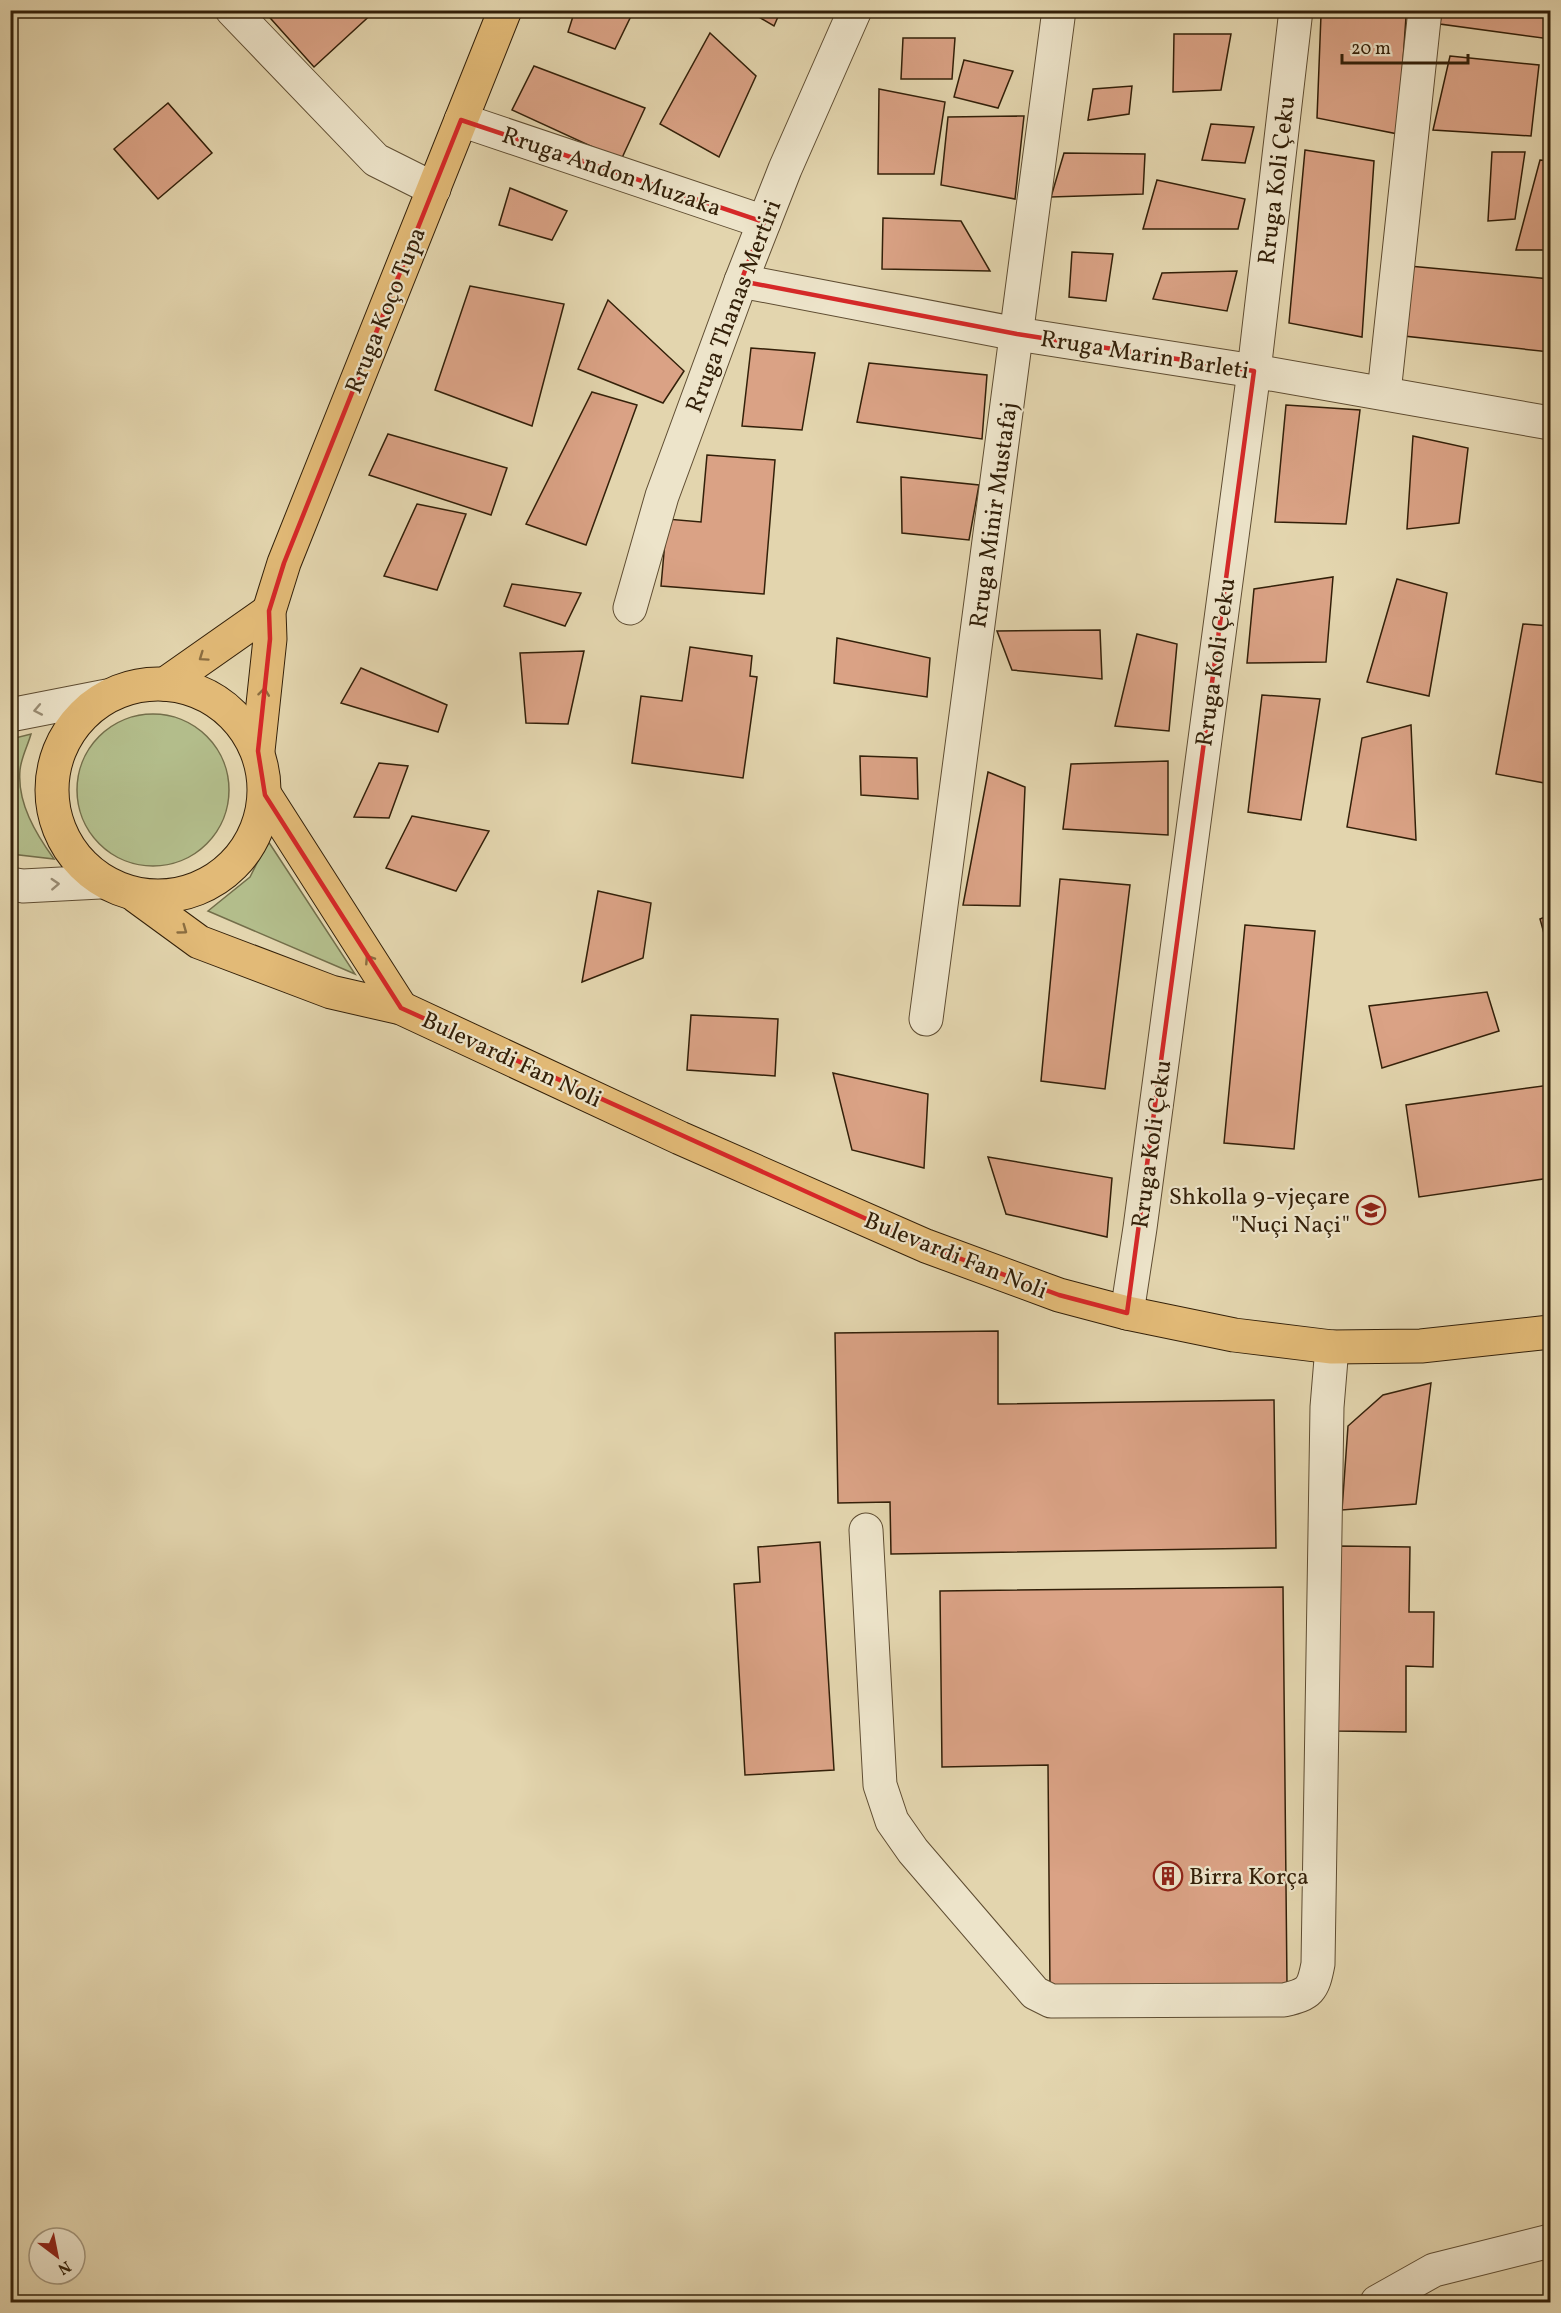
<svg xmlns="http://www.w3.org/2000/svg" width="1561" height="2313" viewBox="0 0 1561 2313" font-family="Vollkorn,serif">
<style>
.green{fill:#b3bd8b;stroke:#736e4a;stroke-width:1.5}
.building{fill:#daa285;stroke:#332009;stroke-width:1.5}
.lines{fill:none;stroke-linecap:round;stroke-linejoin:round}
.minor-casing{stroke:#5f4d32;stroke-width:35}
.major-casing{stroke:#332009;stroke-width:35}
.minor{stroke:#ede4ca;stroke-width:33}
.major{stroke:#e2ba77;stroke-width:33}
.oneway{stroke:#8a6d40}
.oneway2{stroke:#998c73}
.marked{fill:none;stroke:#d62828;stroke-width:4.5;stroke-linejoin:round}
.labels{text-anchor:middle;stroke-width:4.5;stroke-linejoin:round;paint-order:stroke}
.street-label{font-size:24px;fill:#332009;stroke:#ede4ca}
.poi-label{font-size:24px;fill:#332009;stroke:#ede4ca;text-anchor:end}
</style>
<rect width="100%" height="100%" fill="#e3d5ae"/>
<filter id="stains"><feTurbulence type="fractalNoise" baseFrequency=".00333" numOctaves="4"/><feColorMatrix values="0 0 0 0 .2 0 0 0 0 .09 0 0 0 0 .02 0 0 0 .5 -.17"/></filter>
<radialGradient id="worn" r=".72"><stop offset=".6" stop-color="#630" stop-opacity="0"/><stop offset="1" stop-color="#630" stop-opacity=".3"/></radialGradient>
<!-- green -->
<g class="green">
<circle cx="153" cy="790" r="76"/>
<path d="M31 734C28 745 21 758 20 770 17 803 36 834 54 859L11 854V739Z"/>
<polygon points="268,841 355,974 208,911 250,877"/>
</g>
<!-- building -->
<g class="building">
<polygon points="263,10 376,10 314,67"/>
<polygon points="575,10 634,10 615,49 568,32"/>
<polygon points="747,10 781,10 774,26"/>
<polygon points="1442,10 1550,10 1550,39 1440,24"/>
<polygon points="1321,15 1406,17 1398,134 1317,118"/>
<polygon points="710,33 756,76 719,157 660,124"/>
<polygon points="1174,34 1231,34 1221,90 1173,92"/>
<polygon points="903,38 955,38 952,79 901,79"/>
<polygon points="1450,56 1539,65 1531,136 1433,130"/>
<polygon points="964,60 1013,71 998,108 954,97"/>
<polygon points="534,66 645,108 621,160 512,110"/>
<polygon points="1132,86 1129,114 1088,120 1093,89"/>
<polygon points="879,89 945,102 934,174 878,174"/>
<polygon points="168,103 212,153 158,199 114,149"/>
<polygon points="1024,116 1015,199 941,185 948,117"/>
<polygon points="1211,124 1254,127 1245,163 1202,160"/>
<polygon points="1305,150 1374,161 1362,337 1289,323"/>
<polygon points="1492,152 1525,152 1515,219 1488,221"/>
<polygon points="1064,153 1145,154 1143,194 1051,197"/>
<polygon points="1540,160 1550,161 1550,250 1516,250"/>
<polygon points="1157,180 1245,199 1238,229 1143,229"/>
<polygon points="510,188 567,211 552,240 499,225"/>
<polygon points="883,218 961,221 990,271 882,269"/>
<polygon points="1072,252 1113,254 1106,301 1069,297"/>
<polygon points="1409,266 1550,279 1550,352 1404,336"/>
<polygon points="1237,271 1227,311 1153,299 1162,273"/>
<polygon points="470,286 564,304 532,426 435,390"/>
<polygon points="608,300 684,371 663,403 578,369"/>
<polygon points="751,348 815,353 802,430 742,426"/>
<polygon points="869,363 987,375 982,439 857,422"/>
<polygon points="592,392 637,405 586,545 526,524"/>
<polygon points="1286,405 1360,410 1346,524 1275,522"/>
<polygon points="388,434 507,468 491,515 369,475"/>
<polygon points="1413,436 1468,448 1459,523 1407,529"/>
<polygon points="707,455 775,460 764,594 661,586 667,519 701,522"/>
<polygon points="901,477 979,485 969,540 902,533"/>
<polygon points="417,504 466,514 437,590 384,576"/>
<polygon points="1333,577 1326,662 1247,663 1254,589"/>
<polygon points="1397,579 1447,593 1429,696 1367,682"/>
<polygon points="512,584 581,593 565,626 504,606"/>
<polygon points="1523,624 1550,626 1550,784 1496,774"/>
<polygon points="1100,630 1102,679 1012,670 997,631"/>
<polygon points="1137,634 1177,644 1169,731 1115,726"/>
<polygon points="837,638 930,658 927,697 834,683"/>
<polygon points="690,647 752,656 750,676 757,677 743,778 632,763 641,696 682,701"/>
<polygon points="584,651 568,724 526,723 520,653"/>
<polygon points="361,668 447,705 438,732 341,703"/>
<polygon points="1262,695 1320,699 1301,820 1248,812"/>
<polygon points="1411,725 1416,840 1347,827 1362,738"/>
<polygon points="860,756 917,758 918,799 861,795"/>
<polygon points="1168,761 1168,835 1063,829 1071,764"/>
<polygon points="379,763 408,766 389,818 354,817"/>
<polygon points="988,772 1025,787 1020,906 963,905"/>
<polygon points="412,816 489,831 456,891 386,868"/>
<polygon points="1060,879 1130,885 1105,1089 1041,1081"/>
<polygon points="598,891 651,903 643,958 582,982"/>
<polygon points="1550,915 1550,955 1540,919"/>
<polygon points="1245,925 1315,931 1294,1149 1224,1143"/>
<polygon points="1487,992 1499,1031 1382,1068 1369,1006"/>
<polygon points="691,1015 778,1019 775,1076 687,1070"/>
<polygon points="833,1073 928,1094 924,1168 852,1150"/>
<polygon points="1550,1085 1550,1178 1419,1197 1406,1105"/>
<polygon points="988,1157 1112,1178 1107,1237 1006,1214"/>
<polygon points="998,1331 998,1404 1274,1400 1276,1548 891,1554 890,1502 838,1503 835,1333"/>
<polygon points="1431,1383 1416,1504 1342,1510 1348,1426 1383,1395"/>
<polygon points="820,1542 834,1770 745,1775 734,1584 760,1582 758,1547"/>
<polygon points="1340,1546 1410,1547 1409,1612 1434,1612 1433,1667 1406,1666 1406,1732 1338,1731"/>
<polygon points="1283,1587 1287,1985 1050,1988 1048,1765 942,1767 940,1591"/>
</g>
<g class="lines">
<!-- minor casing -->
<g class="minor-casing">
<g id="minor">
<polyline points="232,10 376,160 434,189"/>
<polyline points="461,120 764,222"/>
<polyline points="741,281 1017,334 1254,371 1550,423"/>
<polyline points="1384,393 1425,10"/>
<polyline points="630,608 662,496 741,281 785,169 855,10"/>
<polyline points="10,715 107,696"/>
<polyline points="10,884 23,886 100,882"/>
<polyline points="926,1019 1059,10"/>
<polyline points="1127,1313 1140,1228 1254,371 1296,10"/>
<path d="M866 1530 880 1785 892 1821 913 1851 1035 1993 1051 2001 1284 2000C1310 1994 1313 1990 1318 1964L1327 1407 1332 1347"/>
<polyline points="1377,2302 1434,2270 1550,2241"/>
</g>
</g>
<!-- major casing -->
<g class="major-casing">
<g id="major">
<polyline points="165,684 269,611"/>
<circle cx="158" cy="790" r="106"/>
<polyline points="258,751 270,639 269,611 284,563 505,10"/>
<polyline points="265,795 401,1008"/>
<polyline points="136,896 199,942 331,992 401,1008 680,1138 926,1246 1059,1295 1127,1313 1234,1335 1332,1347 1421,1346 1550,1332"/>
</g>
</g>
<!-- minor -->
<use href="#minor" class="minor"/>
<!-- major -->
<use href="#major" class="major"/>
</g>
<!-- one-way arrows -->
<defs><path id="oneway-chevron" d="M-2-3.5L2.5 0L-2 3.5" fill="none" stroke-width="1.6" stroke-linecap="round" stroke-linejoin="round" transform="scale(1.5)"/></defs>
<g class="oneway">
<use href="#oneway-chevron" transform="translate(203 657) rotate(145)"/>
<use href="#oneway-chevron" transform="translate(264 692) rotate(-83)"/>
<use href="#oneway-chevron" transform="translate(183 930) rotate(36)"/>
<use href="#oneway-chevron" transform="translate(369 959) rotate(-123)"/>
</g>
<g class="oneway2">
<use href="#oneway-chevron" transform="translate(38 710) rotate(169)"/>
<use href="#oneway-chevron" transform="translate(55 884) rotate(-3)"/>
</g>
<!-- marked area -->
<path class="marked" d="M461 120 764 222 741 281 1017 334 1254 371 1127 1313 1059 1295 926 1246 401 1008 265 795 258 751 270 639 269 611 284 563Z"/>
<!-- icons -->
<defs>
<g id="school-ring" transform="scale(1.5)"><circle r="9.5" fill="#ede4ca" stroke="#8f2418" stroke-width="1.5"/><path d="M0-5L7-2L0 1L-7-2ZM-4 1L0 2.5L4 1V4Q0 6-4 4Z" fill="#8f2418"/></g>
<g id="building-ring" transform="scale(1.5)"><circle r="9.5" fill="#ede4ca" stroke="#8f2418" stroke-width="1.5"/><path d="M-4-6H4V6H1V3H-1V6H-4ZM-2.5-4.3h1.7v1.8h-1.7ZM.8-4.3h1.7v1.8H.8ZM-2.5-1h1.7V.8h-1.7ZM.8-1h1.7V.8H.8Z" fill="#8f2418"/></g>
</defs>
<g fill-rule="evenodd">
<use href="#school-ring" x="1371" y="1210"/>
<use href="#building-ring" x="1168" y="1876"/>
</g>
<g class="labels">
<!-- street labels -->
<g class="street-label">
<text transform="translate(612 171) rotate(19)" y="8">Rruga Andon Muzaka</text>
<text transform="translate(1276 180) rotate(-83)" y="8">Rruga Koli Çeku</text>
<text transform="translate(733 306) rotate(-69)" y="8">Rruga Thanas Mertiri</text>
<text transform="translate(385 310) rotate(-68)" y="8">Rruga Koço Tupa</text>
<text transform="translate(1145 354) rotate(9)" y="8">Rruga Marin Barleti</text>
<text transform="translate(993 515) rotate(-82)" y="8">Rruga Minir Mustafaj</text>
<text transform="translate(1215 662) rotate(-82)" y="8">Rruga Koli Çeku</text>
<text transform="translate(512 1059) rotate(25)" y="8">Bulevardi Fan Noli</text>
<text transform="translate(1151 1144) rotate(-82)" y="8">Rruga Koli Çeku</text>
<text transform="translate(956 1255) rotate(22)" y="8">Bulevardi Fan Noli</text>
</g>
<!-- poi labels -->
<g class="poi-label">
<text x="1350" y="1204">Shkolla 9-vjeçare<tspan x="1350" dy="28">"Nuçi Naçi"</tspan></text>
<text x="1189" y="1884" text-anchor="start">Birra Korça</text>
</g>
</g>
<!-- margin -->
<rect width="1561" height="2313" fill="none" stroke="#e3d5ae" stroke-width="36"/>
<rect x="12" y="12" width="1537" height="2289" fill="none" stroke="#332009" stroke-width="3"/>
<rect x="18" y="18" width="1525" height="2277" fill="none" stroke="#332009" stroke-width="1.5"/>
<!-- north arrow -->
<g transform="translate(57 2256) rotate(148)"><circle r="28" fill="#ede4ca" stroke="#a3967d" stroke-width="1.5"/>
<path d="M0-4.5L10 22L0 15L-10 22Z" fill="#8f2418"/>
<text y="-9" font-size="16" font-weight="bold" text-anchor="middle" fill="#332009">N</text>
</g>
<!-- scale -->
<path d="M1342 54v9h126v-9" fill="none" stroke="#332009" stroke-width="3"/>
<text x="1351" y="54" font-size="18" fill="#332009" stroke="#ede4ca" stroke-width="4.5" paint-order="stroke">20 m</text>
<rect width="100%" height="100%" filter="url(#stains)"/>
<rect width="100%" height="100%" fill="url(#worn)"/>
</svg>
